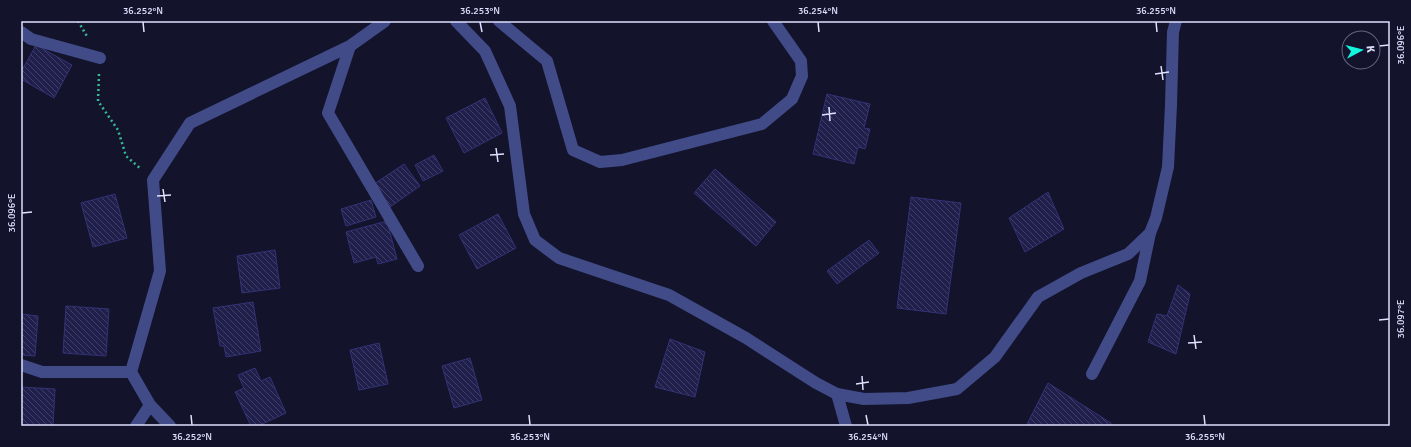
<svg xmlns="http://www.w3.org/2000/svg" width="1411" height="447" viewBox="0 0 1411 447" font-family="Signika,sans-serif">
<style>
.building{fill:url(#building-back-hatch);stroke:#333276}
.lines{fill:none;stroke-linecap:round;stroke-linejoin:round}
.path{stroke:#37b997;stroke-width:2.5;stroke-dasharray:2 3;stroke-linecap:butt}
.minor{stroke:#404b88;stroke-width:12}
.ticks{fill:none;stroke:#dee0fe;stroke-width:1.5}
.neatline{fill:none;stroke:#dee0fe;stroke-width:1.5}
.ticks-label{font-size:10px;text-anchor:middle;fill:#dee0fe}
</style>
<defs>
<pattern id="building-back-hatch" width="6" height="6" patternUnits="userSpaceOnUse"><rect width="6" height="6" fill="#201f4b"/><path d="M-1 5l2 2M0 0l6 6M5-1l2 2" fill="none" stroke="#403f66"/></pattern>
</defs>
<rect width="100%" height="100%" fill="#13132b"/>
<!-- building -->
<g class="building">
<polygon points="36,45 72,65 54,98 21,79 21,72"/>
<polygon points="827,94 870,104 864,128 870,129 865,149 858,147 854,164 813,154"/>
<polygon points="485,98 502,133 464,153 446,118"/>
<polygon points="434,155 443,171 423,181 415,165"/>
<polygon points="404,164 420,186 390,207 374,184"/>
<polygon points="715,169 776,222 756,246 694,193"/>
<polygon points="1048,192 1064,229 1025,252 1009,218"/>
<polygon points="115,194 127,238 93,247 81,203"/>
<polygon points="911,197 961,203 946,314 897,308"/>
<polygon points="371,200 376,217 346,226 341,209"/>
<polygon points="498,214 516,248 477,269 459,235"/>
<polygon points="387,221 397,259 378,264 376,257 354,263 346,232"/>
<polygon points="869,240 879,253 837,284 827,271"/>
<polygon points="275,250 280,288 242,293 237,256"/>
<polygon points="1178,285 1190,294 1176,354 1148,342 1157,314 1167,316"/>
<polygon points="253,302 261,351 226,357 224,346 220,346 213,308"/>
<polygon points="66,306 109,309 106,356 63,353"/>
<polygon points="21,314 38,316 35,356 21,355"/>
<polygon points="670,339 705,352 695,397 655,387"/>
<polygon points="379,343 388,384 359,390 350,350"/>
<polygon points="470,358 482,400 454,408 442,366"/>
<polygon points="255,368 261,381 270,377 286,413 258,426 251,426 235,392 244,388 238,375"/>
<polygon points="1048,383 1111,423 1110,426 1026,426"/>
<polygon points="21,387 55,389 53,426 21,426"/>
</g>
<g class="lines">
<!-- path -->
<g class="path">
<polyline points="78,21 88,38"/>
<polyline points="99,74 98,101 118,130 126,156 141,169"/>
</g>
<!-- minor -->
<g class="minor">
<polyline points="456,21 485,51 510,106 524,214 535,240 559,258 669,295 746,338 816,383 837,394 864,399 908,398 957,389 995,357 1038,297 1081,273 1128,254 1150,233 1156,218 1168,167 1171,105 1173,32 1176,21"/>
<polyline points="499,21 547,61 573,150 600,162 622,160 762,124 792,99 802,76 801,61 773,21"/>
<polyline points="21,32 31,39 100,58"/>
<polyline points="350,46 328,113 418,266"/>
<polyline points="21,365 42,372 131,372"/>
<polyline points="1092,374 1140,281 1150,233"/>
<polyline points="837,394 846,426"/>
<polyline points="136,426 150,405"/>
<polyline points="170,426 150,405 131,372 160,271 153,180 190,123 350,46 385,21"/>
</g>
</g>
<!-- ticks -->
<path class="ticks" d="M143 22 144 32M480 22 482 32M818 22 819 32M1156 22 1157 32M1379 46 1389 45M1161 66 1163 80M1155 74 1169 72M829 107 830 121M822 115 836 113M496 148 498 162M490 155 504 154M163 189 165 202M157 196 171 195M22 213 32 212M1379 320 1389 319M1194 335 1196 349M1188 343 1202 342M862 376 863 390M856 384 869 382M191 415 192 425M529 415 530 425M866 415 868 425M1204 415 1205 425"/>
<!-- border -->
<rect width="1411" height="447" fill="none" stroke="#13132b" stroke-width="44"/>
<!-- north arrow -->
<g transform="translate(1361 50) rotate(83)"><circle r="19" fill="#13132b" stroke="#64657f"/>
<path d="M0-3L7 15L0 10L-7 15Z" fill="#13f5df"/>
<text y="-6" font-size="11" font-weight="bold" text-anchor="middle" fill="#dee0fe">K</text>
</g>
<rect x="22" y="22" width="1367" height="403" class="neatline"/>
<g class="ticks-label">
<text x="143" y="14">36.252°N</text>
<text x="480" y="14">36.253°N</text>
<text x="818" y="14">36.254°N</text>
<text x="1156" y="14">36.255°N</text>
<text transform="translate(1400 45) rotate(-90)" y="4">36.096°E</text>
<text transform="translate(11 213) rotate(-90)" y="4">36.096°E</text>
<text transform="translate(1400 319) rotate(-90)" y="4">36.097°E</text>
<text x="192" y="440">36.252°N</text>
<text x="530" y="440">36.253°N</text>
<text x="868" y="440">36.254°N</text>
<text x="1205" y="440">36.255°N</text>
</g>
</svg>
